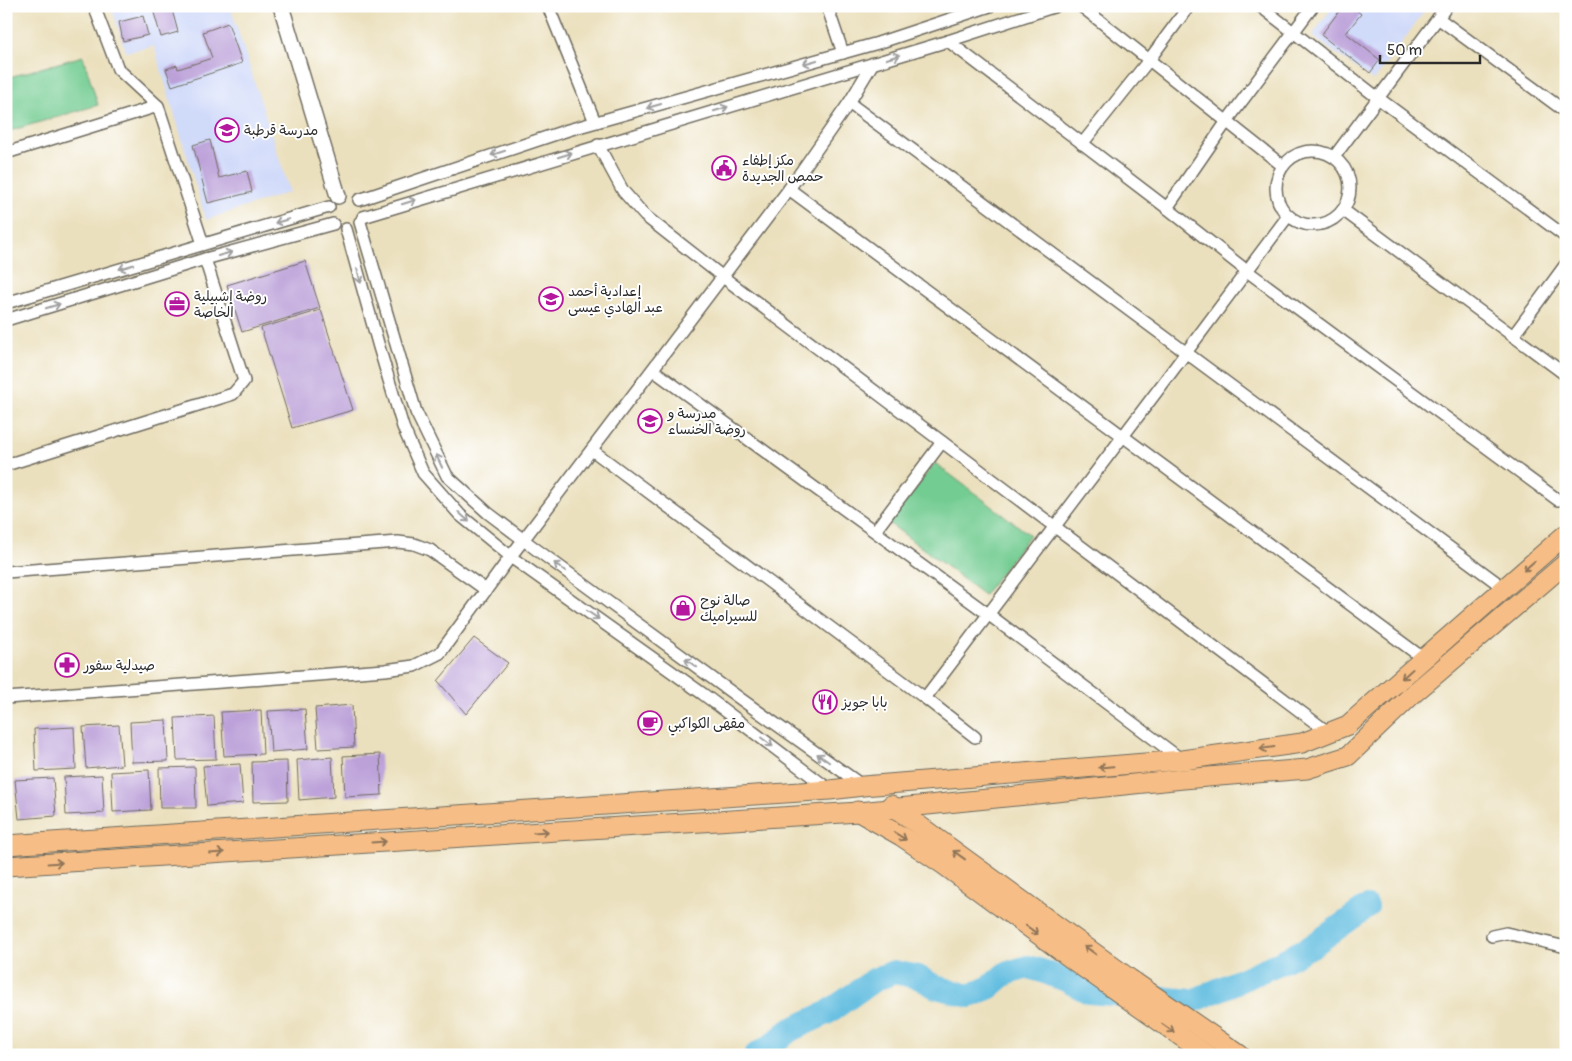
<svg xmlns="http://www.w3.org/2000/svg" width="1572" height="1061" viewBox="0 0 1572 1061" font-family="Pangolin,'Playpen Sans Arabic',sans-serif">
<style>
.built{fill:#d0daf9}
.green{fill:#73cc92;stroke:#4f7c5e}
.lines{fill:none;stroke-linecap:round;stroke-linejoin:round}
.river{stroke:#62bde0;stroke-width:24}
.building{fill:#bca1d9}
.minor-casing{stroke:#6e6a5e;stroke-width:14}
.tertiary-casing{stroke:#6e6a5e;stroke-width:18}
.primary-casing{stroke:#6e6a5e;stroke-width:21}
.minor{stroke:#fff;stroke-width:11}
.tertiary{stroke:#fff;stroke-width:15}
.primary{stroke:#f6be86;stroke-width:19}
.oneway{stroke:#a0a0a0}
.oneway2{stroke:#907458}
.labels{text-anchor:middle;stroke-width:4;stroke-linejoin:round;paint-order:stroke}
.poi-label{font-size:14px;fill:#2b2b2b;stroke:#fff;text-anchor:start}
</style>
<rect width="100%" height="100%" fill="#fff"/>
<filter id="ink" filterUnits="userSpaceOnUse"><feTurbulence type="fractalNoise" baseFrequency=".02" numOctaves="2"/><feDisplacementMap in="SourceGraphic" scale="10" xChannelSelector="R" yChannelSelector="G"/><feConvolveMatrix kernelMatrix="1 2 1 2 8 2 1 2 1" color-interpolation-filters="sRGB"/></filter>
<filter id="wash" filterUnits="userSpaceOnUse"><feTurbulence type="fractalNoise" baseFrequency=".0096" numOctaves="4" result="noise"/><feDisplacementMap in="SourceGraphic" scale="20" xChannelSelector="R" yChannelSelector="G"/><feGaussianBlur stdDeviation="1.12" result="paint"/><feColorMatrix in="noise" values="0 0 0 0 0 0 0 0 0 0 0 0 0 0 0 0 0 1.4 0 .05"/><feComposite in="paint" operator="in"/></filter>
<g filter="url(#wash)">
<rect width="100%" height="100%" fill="#ebe0bd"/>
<!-- built -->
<g class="built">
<polygon points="111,6 230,6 290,192 206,220 154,46 126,52"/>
<polygon points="1333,6 1428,6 1374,81 1312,36"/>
</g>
<!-- green -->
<g class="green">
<polygon points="83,56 98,105 6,132 6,78"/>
<polygon points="935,463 1030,535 984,595 889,523"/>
</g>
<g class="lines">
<!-- river -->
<polyline class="river" points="756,1055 772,1045 790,1030 827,1013 874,980 894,972 918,977 936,987 970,996 990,987 1005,974 1028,967 1042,971 1066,980 1089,992 1193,1001 1277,964 1312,946 1367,907"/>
</g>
<g id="blocks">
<!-- building -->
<g class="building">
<polygon points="152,6 171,6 178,32 161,37"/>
<polygon points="1343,6 1352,6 1361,14 1346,33 1380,60 1370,73 1321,35"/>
<polygon points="143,16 148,35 123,41 119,22"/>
<polygon points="228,23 242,63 172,86 166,69 177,65 178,69 212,58 203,32"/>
<polygon points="210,140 219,178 247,171 252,192 208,203 193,145"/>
<polygon points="305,261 320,308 242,332 227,285"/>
<polygon points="321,310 353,410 292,428 261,328"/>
<polygon points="474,638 508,663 466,714 438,681"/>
<polygon points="352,705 354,747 318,749 315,708"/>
<polygon points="305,709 308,749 271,752 268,711"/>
<polygon points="261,710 263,754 224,756 221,712"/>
<polygon points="214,716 216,759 177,760 175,718"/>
<polygon points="166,720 168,761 132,762 130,722"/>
<polygon points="119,725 122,765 86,768 83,727"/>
<polygon points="74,727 76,769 36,771 34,729"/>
<polygon points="380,754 382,795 345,797 343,756"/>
<polygon points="332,757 334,797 299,800 297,760"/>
<polygon points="287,761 288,801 253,802 252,762"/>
<polygon points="240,764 243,803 207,806 203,766"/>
<polygon points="195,767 196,808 160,808 159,768"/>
<polygon points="149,770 151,810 113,812 111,772"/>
<polygon points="102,775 104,813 66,815 64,777"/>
<polygon points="53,778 56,816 19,819 15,780"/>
<polygon points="6,781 10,781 11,820 6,820"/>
</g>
</g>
</g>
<g filter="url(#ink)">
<use href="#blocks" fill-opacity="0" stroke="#6e6a5e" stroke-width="1"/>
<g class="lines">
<!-- minor casing -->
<g class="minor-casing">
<g id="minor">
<polyline points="94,6 118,69 158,106 203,244"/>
<polyline points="548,6 595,122"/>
<polyline points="827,6 843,53"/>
<polyline points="1081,6 1283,166"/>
<polyline points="1260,6 1378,98 1566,237"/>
<polyline points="1438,18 1566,112"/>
<polyline points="948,41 1167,208 1247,271 1558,500"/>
<polyline points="849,103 1504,588"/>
<polyline points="1082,144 1149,60 1189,6"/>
<polyline points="598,145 623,191 645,216 723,277 1329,733"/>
<circle cx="1313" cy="188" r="37"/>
<polyline points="6,153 158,106"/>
<polyline points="1334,157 1447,6"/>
<polyline points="789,189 1424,659"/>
<polyline points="359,200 568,130 878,43 990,6"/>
<polyline points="1167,208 1227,121 1313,6"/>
<polyline points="1343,210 1566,375"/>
<polyline points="363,217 948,41 1056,6"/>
<polyline points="360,222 416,412 447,476 488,513 537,550 742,700 863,786"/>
<polyline points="346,229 379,347 403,427 423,473 460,515 515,560 703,694 830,790"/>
<polyline points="6,303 329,207"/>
<polyline points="6,320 205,259 333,224"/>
<polyline points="1513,336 1566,264"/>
<polyline points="653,370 988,614 1182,760"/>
<polyline points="592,450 925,698 975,737"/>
<polyline points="6,465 233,394 244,381 205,259"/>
<polyline points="875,531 942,442"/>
<polyline points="6,572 398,542 414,544 430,550 486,590"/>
<polyline points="6,698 385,670 414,666 440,653 511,556 789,189 849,103 873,63"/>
<polyline points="925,698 1164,382 1288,216"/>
<polyline points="1492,936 1506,933 1566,947"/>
</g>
</g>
<!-- tertiary casing -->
<g class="tertiary-casing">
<polyline id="tertiary" points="281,6 338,196"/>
</g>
<!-- primary casing -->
<g class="primary-casing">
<g id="primary">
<polyline points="891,805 1130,979 1240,1055"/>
<polyline points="857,811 901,836 944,865 1084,968 1207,1055"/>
<polyline points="6,845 830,790 863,786 1182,760 1302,743 1348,725 1566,534"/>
<polyline points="6,866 859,812 1183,779 1307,769 1348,756 1413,694 1566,563"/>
</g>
</g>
<!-- minor -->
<use href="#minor" class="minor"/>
<!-- tertiary -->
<use href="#tertiary" class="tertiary"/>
<!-- primary -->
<use href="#primary" class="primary"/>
</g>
<!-- one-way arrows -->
<defs><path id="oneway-shaft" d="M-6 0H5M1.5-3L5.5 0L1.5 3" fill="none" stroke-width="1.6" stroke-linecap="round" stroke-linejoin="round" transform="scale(1.25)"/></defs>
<g class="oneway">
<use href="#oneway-shaft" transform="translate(893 57) rotate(-17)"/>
<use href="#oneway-shaft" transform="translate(810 62) rotate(164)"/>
<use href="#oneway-shaft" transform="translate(654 106) rotate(164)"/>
<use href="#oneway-shaft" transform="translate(721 109) rotate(-17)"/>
<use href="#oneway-shaft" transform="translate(498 153) rotate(162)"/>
<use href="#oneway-shaft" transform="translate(565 155) rotate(-17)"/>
<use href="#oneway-shaft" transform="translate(409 202) rotate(-17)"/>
<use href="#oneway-shaft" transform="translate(282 221) rotate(164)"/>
<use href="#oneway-shaft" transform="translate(225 254) rotate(-16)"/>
<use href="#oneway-shaft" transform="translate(126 267) rotate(163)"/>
<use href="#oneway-shaft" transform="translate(359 276) rotate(75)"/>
<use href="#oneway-shaft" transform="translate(53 306) rotate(-17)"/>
<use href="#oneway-shaft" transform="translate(439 461) rotate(-115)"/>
<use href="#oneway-shaft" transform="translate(464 517) rotate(42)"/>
<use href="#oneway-shaft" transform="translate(560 567) rotate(-144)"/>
<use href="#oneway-shaft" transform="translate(593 615) rotate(35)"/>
<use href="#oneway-shaft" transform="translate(691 663) rotate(-144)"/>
<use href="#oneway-shaft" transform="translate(767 742) rotate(37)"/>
<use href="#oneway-shaft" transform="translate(823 758) rotate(-145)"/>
</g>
<g class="oneway2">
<use href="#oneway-shaft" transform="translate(1529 566) rotate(139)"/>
<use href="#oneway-shaft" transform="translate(1407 674) rotate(138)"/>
<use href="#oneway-shaft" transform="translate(1267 748) rotate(172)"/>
<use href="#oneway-shaft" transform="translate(1106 767) rotate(175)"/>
<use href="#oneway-shaft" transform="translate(541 832) rotate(-4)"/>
<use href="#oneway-shaft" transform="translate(900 836) rotate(32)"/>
<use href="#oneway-shaft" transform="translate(379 842) rotate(-4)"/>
<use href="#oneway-shaft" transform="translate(217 853) rotate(-4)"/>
<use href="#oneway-shaft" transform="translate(959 855) rotate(-144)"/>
<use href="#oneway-shaft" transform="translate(55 863) rotate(-4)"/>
<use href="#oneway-shaft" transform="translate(1032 930) rotate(36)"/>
<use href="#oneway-shaft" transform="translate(1090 950) rotate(-144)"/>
<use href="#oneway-shaft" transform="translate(1168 1028) rotate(35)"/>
</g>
</g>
<!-- icons -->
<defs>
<g id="school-ring" transform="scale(1.25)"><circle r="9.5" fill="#fff" stroke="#b5179e" stroke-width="1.5"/><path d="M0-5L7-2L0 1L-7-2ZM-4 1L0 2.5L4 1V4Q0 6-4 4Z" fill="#b5179e"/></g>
<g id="civic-ring" transform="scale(1.25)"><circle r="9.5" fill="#fff" stroke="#b5179e" stroke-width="1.5"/><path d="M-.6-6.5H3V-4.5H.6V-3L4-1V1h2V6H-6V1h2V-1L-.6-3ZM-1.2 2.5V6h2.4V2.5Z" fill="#b5179e"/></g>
<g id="office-ring" transform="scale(1.25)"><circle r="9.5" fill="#fff" stroke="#b5179e" stroke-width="1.5"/><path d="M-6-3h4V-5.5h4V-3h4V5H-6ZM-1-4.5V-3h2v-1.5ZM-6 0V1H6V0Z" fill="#b5179e"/></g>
<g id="shop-ring" transform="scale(1.25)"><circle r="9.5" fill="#fff" stroke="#b5179e" stroke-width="1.5"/><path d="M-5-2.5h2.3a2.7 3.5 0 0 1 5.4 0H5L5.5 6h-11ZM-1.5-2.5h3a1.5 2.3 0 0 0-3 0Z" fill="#b5179e"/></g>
<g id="pharmacy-ring" transform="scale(1.25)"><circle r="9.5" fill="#fff" stroke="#b5179e" stroke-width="1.5"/><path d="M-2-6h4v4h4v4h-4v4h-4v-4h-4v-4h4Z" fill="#b5179e"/></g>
<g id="restaurant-ring" transform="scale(1.25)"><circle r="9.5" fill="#fff" stroke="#b5179e" stroke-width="1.5"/><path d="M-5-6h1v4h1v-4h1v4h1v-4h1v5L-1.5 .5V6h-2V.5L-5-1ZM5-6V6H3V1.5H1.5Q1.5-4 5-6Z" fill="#b5179e"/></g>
<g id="cafe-ring" transform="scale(1.25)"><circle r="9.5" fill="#fff" stroke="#b5179e" stroke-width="1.5"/><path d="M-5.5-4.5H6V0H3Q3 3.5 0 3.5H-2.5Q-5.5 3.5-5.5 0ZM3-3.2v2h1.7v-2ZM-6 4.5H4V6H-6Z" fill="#b5179e"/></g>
</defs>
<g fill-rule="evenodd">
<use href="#school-ring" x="227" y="130"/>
<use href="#civic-ring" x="724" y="168"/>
<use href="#school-ring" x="551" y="299"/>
<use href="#office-ring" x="177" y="304"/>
<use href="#school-ring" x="650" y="421"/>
<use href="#shop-ring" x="683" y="608"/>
<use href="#pharmacy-ring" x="67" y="665"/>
<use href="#restaurant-ring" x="825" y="702"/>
<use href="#cafe-ring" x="650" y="723"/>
</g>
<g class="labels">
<!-- poi labels -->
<g class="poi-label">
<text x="244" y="135">مدرسة قرطبة</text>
<text x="742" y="165">مكز إطفاء<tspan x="742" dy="16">حمص الجديدة</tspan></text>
<text x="568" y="296">إعدادية أحمد<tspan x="568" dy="16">عبد الهادي عيسى</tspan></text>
<text x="194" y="301">روضة إشبيلية<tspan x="194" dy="16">الخاصة</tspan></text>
<text x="668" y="418">مدرسة و<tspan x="668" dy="16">روضة الخنساء</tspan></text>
<text x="700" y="605">صالة نوح<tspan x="700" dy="16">للسيراميك</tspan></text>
<text x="84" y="670">صيدلية سفور</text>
<text x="842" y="707">بابا جويز</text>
<text x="668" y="728">مقهى الكواكبي</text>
</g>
</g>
<!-- margin -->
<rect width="1572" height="1061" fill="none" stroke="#fff" stroke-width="25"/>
<!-- scale -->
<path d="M1380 55v8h100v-8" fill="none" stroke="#2b2b2b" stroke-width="2.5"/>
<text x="1387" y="55" font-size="15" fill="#2b2b2b" stroke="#ffffff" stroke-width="4" paint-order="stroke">50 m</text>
</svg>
